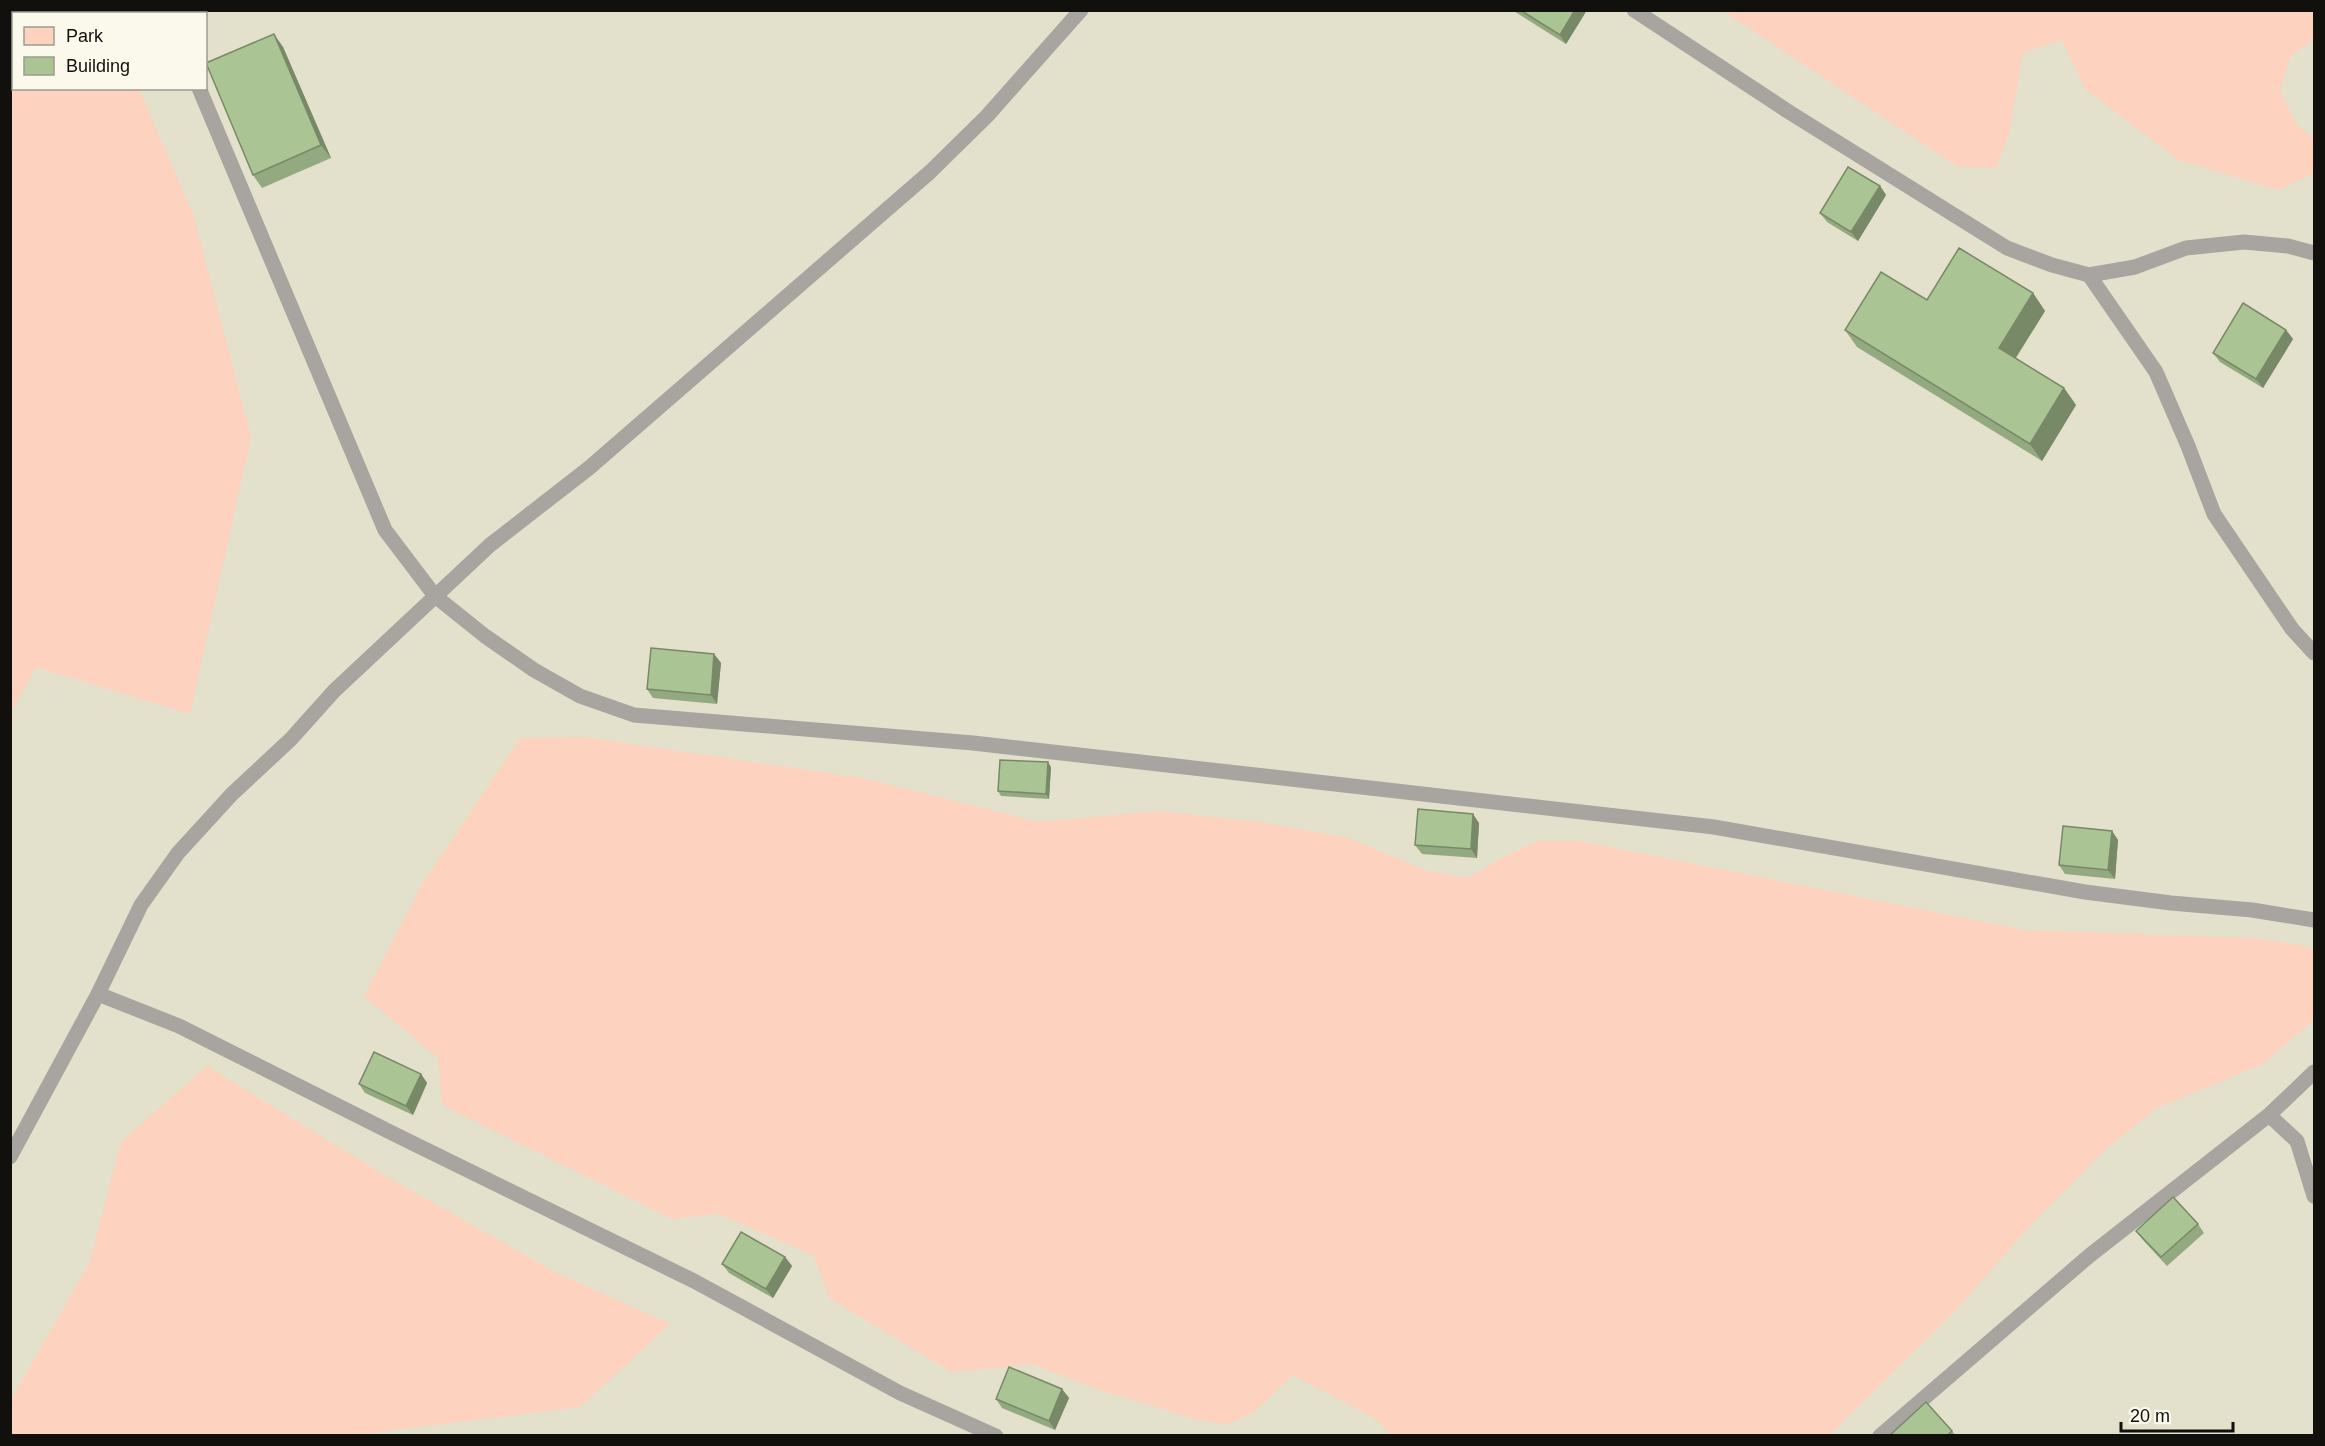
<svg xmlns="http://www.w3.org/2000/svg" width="2325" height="1446" viewBox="0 0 2325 1446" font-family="Arial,sans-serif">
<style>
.built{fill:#e3e0cb;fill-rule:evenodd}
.green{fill:#fdd2bf}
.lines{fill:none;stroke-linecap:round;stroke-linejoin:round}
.lane{stroke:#a8a49f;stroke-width:15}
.wall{fill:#93a97f}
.shaded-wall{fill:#788968}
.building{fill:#abc494;stroke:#788968;stroke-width:1.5}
</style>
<rect width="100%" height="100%" fill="#edebde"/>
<!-- built -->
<path class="built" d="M11 11H2314V1435H11ZM14 14H206V88H14Z"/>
<!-- green -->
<g class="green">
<polygon points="11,10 106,11 107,13 14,14 14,88 139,89 194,217 251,437 190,714 36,667 11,713"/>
<polygon points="1723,11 2314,11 2314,39 2291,55 2280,91 2297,125 2314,139 2314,173 2278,190 2179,160 2085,89 2062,40 2023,53 2010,129 1997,167 1958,167"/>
<polygon points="584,737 863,778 1039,822 1158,811 1268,823 1348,838 1425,870 1468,878 1504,857 1537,841 1580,841 2024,930 2253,938 2302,945 2314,950 2314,1020 2261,1065 2155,1109 2100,1154 2029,1227 1956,1310 1829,1436 1392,1435 1374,1418 1293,1375 1254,1412 1228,1424 1198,1420 1100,1390 1032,1364 951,1372 829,1298 814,1256 720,1214 671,1219 442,1105 438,1058 364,996 423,883 520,738"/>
<polygon points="207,1066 384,1175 553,1271 670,1324 580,1407 346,1436 11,1435 11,1400 89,1264 121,1142"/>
</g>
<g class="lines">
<!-- lane -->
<g class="lane">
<polyline points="171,10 172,14"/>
<polyline points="1634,10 1789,112 2007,248 2052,265 2089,275 2135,267 2186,248 2244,242 2288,246 2314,253"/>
<polyline points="199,88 385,530 435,596 485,636 534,670 580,696 634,715 973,743 1714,827 2085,892 2171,903 2252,910 2314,920"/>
<polyline points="2089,275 2156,372 2188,446 2214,514 2292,629 2314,653"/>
<polyline points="98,994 179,1026 394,1134 694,1281 900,1393 996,1436"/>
<polyline points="2269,1115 2297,1141 2314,1196"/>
<polyline points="10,1157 98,994 141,905 178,853 232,794 291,739 334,691 490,545 589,468 930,172 987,116 1081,10"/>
<polyline points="1880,1436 2089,1256 2269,1115 2314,1072"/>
</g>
</g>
<!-- wall -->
<g class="wall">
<polygon points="1512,10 1587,10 1566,44"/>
<polygon points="283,47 331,158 262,188 253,175"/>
<polygon points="1880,186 1886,195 1858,241 1827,222 1820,213"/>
<polygon points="2033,293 2045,311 2016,358 2064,388 2076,405 2042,461 1857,347 1845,330 1927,300"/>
<polygon points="2286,330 2293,339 2263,388 2220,362 2213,353"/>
<polygon points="714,654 721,663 717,704 653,698 647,689"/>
<polygon points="1051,767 1049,799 1001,796 998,791"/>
<polygon points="1479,823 1477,858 1422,854 1415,845"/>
<polygon points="2112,831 2118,840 2115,879 2065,874 2059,865"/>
<polygon points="421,1074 427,1083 413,1115 365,1093 359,1084"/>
<polygon points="2198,1224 2204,1233 2167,1266 2143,1240 2136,1231"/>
<polygon points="785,1257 792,1266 773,1298 729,1273 722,1264"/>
<polygon points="1062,1389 1069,1398 1055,1430 1002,1408 996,1399"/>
<polygon points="1952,1431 1956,1436 1889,1436"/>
</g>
<!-- shaded-wall -->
<g class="shaded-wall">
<polygon points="1575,10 1587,10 1566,44 1560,35"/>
<polygon points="274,34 283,47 331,158 321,145"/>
<polygon points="1880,186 1886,195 1858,241 1851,232"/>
<polygon points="2033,293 2045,311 2011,365 1999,348"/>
<polygon points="2286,330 2293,339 2263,388 2256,379"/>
<polygon points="2064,388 2076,405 2042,461 2030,444"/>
<polygon points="714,654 721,663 717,704 711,695"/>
<polygon points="1048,762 1051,767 1049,799 1046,794"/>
<polygon points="1473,814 1479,823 1477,858 1471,849"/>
<polygon points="2112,831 2118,840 2115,879 2108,870"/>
<polygon points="421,1074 427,1083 413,1115 406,1106"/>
<polygon points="785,1257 792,1266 773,1298 766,1289"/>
<polygon points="1062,1389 1069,1398 1055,1430 1049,1421"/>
</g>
<!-- building -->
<g class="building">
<polygon points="1520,10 1575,10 1560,35"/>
<polygon points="274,34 321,145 253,175 206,63"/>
<polygon points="1848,167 1880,186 1851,232 1820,213"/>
<polygon points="1959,248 2033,293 1999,348 2064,388 2030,444 1845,330 1881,272 1927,300"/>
<polygon points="2243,303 2286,330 2256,379 2213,353"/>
<polygon points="651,648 714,654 711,695 647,689"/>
<polygon points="1000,760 1048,762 1046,794 998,791"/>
<polygon points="1418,809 1473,814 1471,849 1415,845"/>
<polygon points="2063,826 2112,831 2108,870 2059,865"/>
<polygon points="374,1052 421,1074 406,1106 359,1084"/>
<polygon points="2173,1197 2198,1224 2161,1257 2136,1231"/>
<polygon points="741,1232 785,1257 766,1289 722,1264"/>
<polygon points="1009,1367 1062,1389 1049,1421 996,1399"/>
<polygon points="1926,1402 1952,1431 1947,1436 1889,1436"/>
</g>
<!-- border -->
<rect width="2325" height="1446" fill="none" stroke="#11100c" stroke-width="24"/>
<!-- legend -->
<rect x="12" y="12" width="195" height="78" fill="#faf9eb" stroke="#9d9c92" stroke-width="1.5"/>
<rect x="24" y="27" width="30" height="18" fill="#fdd2bf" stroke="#9d9c92" stroke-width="1.5"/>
<text x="66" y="42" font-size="18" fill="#11100c">Park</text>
<rect x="24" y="57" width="30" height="18" fill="#abc494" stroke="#9d9c92" stroke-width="1.5"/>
<text x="66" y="72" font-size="18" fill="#11100c">Building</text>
<!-- scale -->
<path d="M2121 1422v9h112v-9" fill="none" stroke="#11100c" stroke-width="3"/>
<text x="2130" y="1422" font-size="18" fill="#11100c" stroke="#faf9eb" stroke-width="4.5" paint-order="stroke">20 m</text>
</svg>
